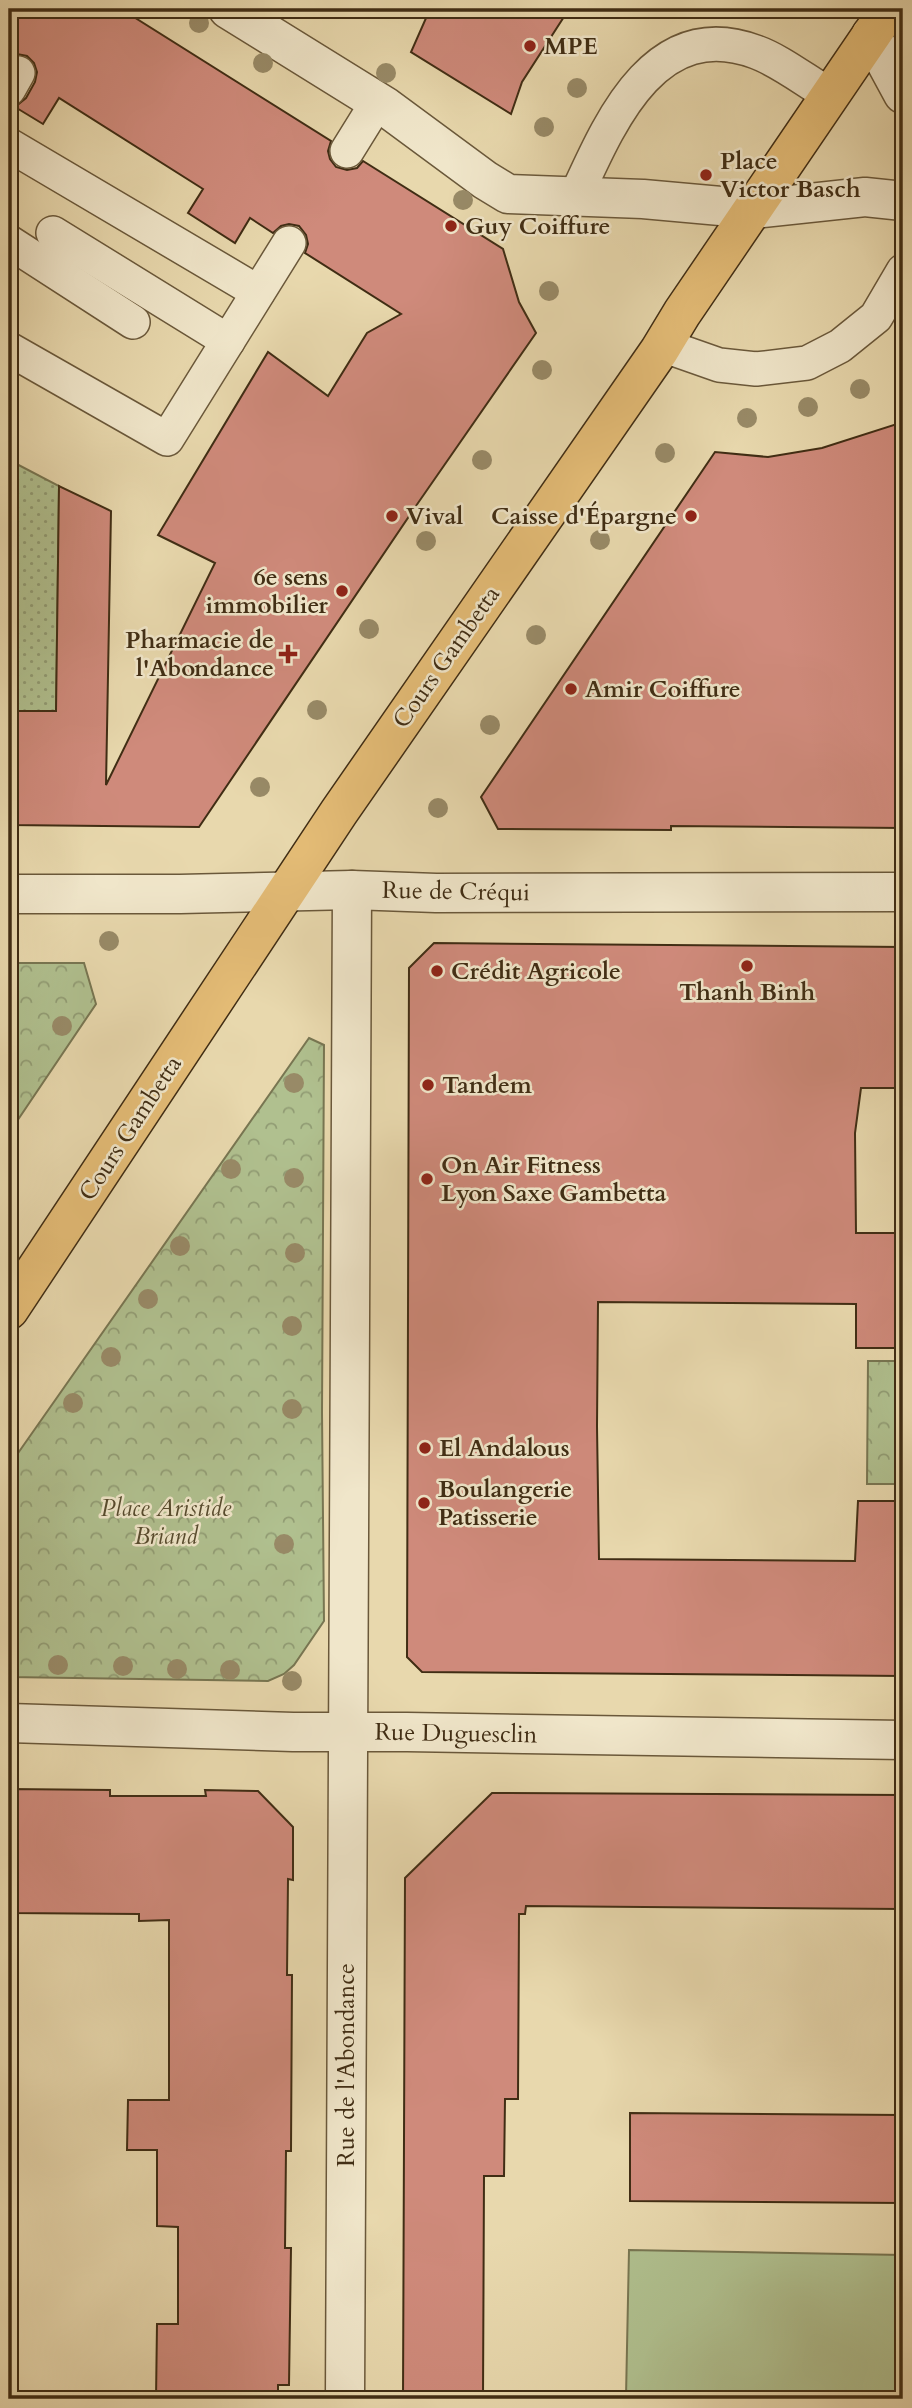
<svg xmlns="http://www.w3.org/2000/svg" width="912" height="2408" viewBox="0 0 912 2408" font-family="Cardo,serif">
<style>
.grass{fill:url(#grass-dots);stroke:#787652;stroke-width:2}
.park{fill:url(#park-crowns);stroke:#787652;stroke-width:2}
.pitch{fill:#b0c08f;stroke:#787652;stroke-width:2}
.building{fill:#cf8a7b;stroke:#402d14;stroke-width:2}
.lines{fill:none;stroke-linecap:round;stroke-linejoin:round}
.service-casing{stroke:#6a583a;stroke-width:36}
.minor-casing{stroke:#6a583a;stroke-width:41}
.primary-casing{stroke:#402d14;stroke-width:41}
.service{stroke:#f0e6ca;stroke-width:33}
.minor{stroke:#f0e6ca;stroke-width:38}
.primary{stroke:#e4bc76;stroke-width:38}
.tree{fill:#988a67}
.poi-dot{fill:#8f2418;stroke:#f0e6ca;stroke-width:2.5}
.labels{text-anchor:middle;stroke-width:5;stroke-linejoin:round;paint-order:stroke}
.poi-label{font-size:24px;font-weight:bold;fill:#402d14;stroke:#f0e6ca;text-anchor:start}
.street-label{font-size:24px;fill:#402d14;stroke:#f0e6ca}
.park-label{font-size:24px;font-style:italic;fill:#564a2d;stroke:#f0e6ca}
</style>
<defs>
<pattern id="grass-dots" width="8" height="8" patternUnits="userSpaceOnUse" patternTransform="scale(1.75)"><rect width="8" height="8" fill="#b0c08f"/><path d="M2 2h.1M6 6h.1" fill="none" stroke="#919c74" stroke-width="1.8" stroke-linecap="round"/></pattern>
<pattern id="park-crowns" width="20" height="18" patternUnits="userSpaceOnUse" patternTransform="scale(1.75)"><rect width="20" height="18" fill="#b0c08f"/><path d="M2 6a3 3 0 1 1 6 0M12 15a3 3 0 1 1 6 0" fill="none" stroke="#919c74"/></pattern>
</defs>
<rect width="100%" height="100%" fill="#e8d8ad"/>
<filter id="stains"><feTurbulence type="fractalNoise" baseFrequency=".00286" numOctaves="4"/><feColorMatrix values="0 0 0 0 .2 0 0 0 0 .09 0 0 0 0 .02 0 0 0 .5 -.17"/></filter>
<radialGradient id="worn" r=".72"><stop offset=".6" stop-color="#630" stop-opacity="0"/><stop offset="1" stop-color="#630" stop-opacity=".3"/></radialGradient>
<!-- grass -->
<polygon class="grass" points="9,460 59,486 56,711 9,711"/>
<!-- park -->
<g class="park">
<polygon points="9,963 84,963 96,1004 9,1133"/>
<polygon points="309,1038 324,1045 322,1413 324,1621 294,1665 284,1674 268,1681 9,1677 9,1466"/>
<polygon points="868,1361 903,1361 903,1484 867,1484"/>
</g>
<!-- pitch -->
<polygon class="pitch" points="629,2250 903,2255 903,2399 626,2397"/>
<!-- building -->
<g class="building">
<polygon points="9,9 121,9 331,141 328,151 330,159 336,167 347,170 357,168 363,161 503,249 519,302 536,333 418,503 199,827 9,825 9,711 56,711 59,486 111,511 106,785 215,563 158,535 268,352 328,396 367,333 401,314 305,253 308,244 306,235 299,226 289,224 281,226 273,233 250,218 235,243 188,213 203,189 59,98 43,124 15,107 26,98 35,82 37,72 34,63 27,56 17,54 9,56"/>
<polygon points="430,9 569,9 522,82 511,114 411,52"/>
<polygon points="903,422 903,828 671,826 671,830 498,829 481,797 715,452 768,457 822,448"/>
<polygon points="434,943 903,947 903,1088 861,1088 855,1133 856,1233 903,1233 903,1348 856,1348 856,1304 598,1302 597,1426 599,1559 855,1561 858,1501 903,1501 903,1676 422,1672 407,1657 409,968"/>
<polygon points="9,1789 110,1790 110,1796 206,1796 205,1790 258,1791 293,1827 293,1880 288,1879 287,1975 292,1975 291,2151 286,2151 285,2248 291,2248 289,2385 278,2385 278,2399 156,2399 157,2324 178,2324 178,2227 157,2226 157,2150 127,2150 128,2100 169,2100 169,1920 139,1921 139,1914 9,1913"/>
<polygon points="492,1793 903,1795 903,1909 526,1906 525,1914 519,1914 518,2099 505,2099 504,2176 484,2176 483,2399 403,2399 405,1878"/>
<polygon points="630,2113 903,2115 903,2203 630,2201"/>
</g>
<g class="lines">
<!-- service casing -->
<g class="service-casing">
<g id="service">
<polyline points="9,89 18,73"/>
<polyline points="9,145 258,292"/>
<polyline points="347,151 378,101"/>
<path d="M575 198C609 124 654 14 756 52 781 61 807 82 830 95"/>
<polyline points="53,233 228,341"/>
<polyline points="9,242 133,322"/>
<polyline points="662,345 719,365 756,369 807,363 840,346 876,317 903,271"/>
<polyline points="9,349 167,439 289,243"/>
</g>
</g>
<!-- minor casing -->
<g class="minor-casing">
<g id="minor">
<polyline points="228,9 386,107 485,180 508,194 643,199 754,209 865,197 903,201"/>
<polyline points="871,35 903,94"/>
<polyline points="9,894 180,894 352,890 436,893 903,892"/>
<polyline points="9,1723 293,1732 407,1732 903,1740"/>
<polyline points="345,2399 352,890"/>
</g>
</g>
<!-- primary casing -->
<g class="primary-casing">
<polyline id="primary" points="9,1310 339,812 659,351 682,313 889,9"/>
</g>
<!-- service -->
<use href="#service" class="service"/>
<!-- minor -->
<use href="#minor" class="minor"/>
<!-- primary -->
<use href="#primary" class="primary"/>
</g>
<!-- trees -->
<g class="tree">
<circle cx="199" cy="23" r="10"/>
<circle cx="263" cy="63" r="10"/>
<circle cx="386" cy="73" r="10"/>
<circle cx="577" cy="88" r="10"/>
<circle cx="544" cy="127" r="10"/>
<circle cx="463" cy="200" r="10"/>
<circle cx="549" cy="291" r="10"/>
<circle cx="542" cy="370" r="10"/>
<circle cx="860" cy="389" r="10"/>
<circle cx="808" cy="407" r="10"/>
<circle cx="747" cy="418" r="10"/>
<circle cx="665" cy="453" r="10"/>
<circle cx="482" cy="460" r="10"/>
<circle cx="600" cy="540" r="10"/>
<circle cx="426" cy="541" r="10"/>
<circle cx="369" cy="629" r="10"/>
<circle cx="536" cy="635" r="10"/>
<circle cx="317" cy="710" r="10"/>
<circle cx="490" cy="725" r="10"/>
<circle cx="260" cy="787" r="10"/>
<circle cx="438" cy="808" r="10"/>
<circle cx="109" cy="941" r="10"/>
<circle cx="62" cy="1026" r="10"/>
<circle cx="294" cy="1083" r="10"/>
<circle cx="231" cy="1169" r="10"/>
<circle cx="294" cy="1178" r="10"/>
<circle cx="180" cy="1246" r="10"/>
<circle cx="295" cy="1253" r="10"/>
<circle cx="148" cy="1299" r="10"/>
<circle cx="292" cy="1326" r="10"/>
<circle cx="111" cy="1357" r="10"/>
<circle cx="73" cy="1403" r="10"/>
<circle cx="292" cy="1409" r="10"/>
<circle cx="284" cy="1544" r="10"/>
<circle cx="58" cy="1665" r="10"/>
<circle cx="123" cy="1666" r="10"/>
<circle cx="177" cy="1669" r="10"/>
<circle cx="230" cy="1670" r="10"/>
<circle cx="292" cy="1681" r="10"/>
</g>
<!-- markers -->
<g class="poi-dot">
<circle cx="530" cy="46" r="7"/>
<circle cx="706" cy="175" r="7"/>
<circle cx="451" cy="226" r="7"/>
<circle cx="392" cy="516" r="7"/>
<circle cx="691" cy="516" r="7"/>
<circle cx="342" cy="591" r="7"/>
<path d="M284.5 643.5h7v7h7v7h-7v7h-7v-7h-7v-7h7z"/>
<circle cx="571" cy="689" r="7"/>
<circle cx="747" cy="966" r="7"/>
<circle cx="437" cy="971" r="7"/>
<circle cx="428" cy="1085" r="7"/>
<circle cx="427" cy="1179" r="7"/>
<circle cx="425" cy="1448" r="7"/>
<circle cx="424" cy="1503" r="7"/>
</g>
<g class="labels">
<!-- poi labels -->
<g class="poi-label">
<text x="544" y="54">MPE</text>
<text x="720" y="169">Place<tspan x="720" dy="28">Victor Basch</tspan></text>
<text x="465" y="234">Guy Coiffure</text>
<text x="406" y="524">Vival</text>
<text x="677" y="524" text-anchor="end">Caisse d'Épargne</text>
<text x="328" y="585" text-anchor="end">6e sens<tspan x="328" dy="28">immobilier</tspan></text>
<text x="274" y="648" text-anchor="end">Pharmacie de<tspan x="274" dy="28">l'Abondance</tspan></text>
<text x="585" y="697">Amir Coiffure</text>
<text x="451" y="979">Crédit Agricole</text>
<text x="747" y="1000" text-anchor="middle">Thanh Binh</text>
<text x="442" y="1093">Tandem</text>
<text x="441" y="1173">On Air Fitness<tspan x="441" dy="28">Lyon Saxe Gambetta</tspan></text>
<text x="439" y="1456">El Andalous</text>
<text x="438" y="1497">Boulangerie<tspan x="438" dy="28">Patisserie</tspan></text>
</g>
<!-- street labels -->
<g class="street-label">
<text transform="translate(446 657) rotate(-55)" y="8">Cours Gambetta</text>
<text transform="translate(456 891) rotate(1)" y="8">Rue de Créqui</text>
<text transform="translate(130 1128) rotate(-57)" y="8">Cours Gambetta</text>
<text transform="translate(456 1733) rotate(1)" y="8">Rue Duguesclin</text>
<text transform="translate(346 2065) rotate(-90)" y="8">Rue de l'Abondance</text>
</g>
<!-- park labels -->
<g class="park-label">
<text x="166" y="1516">Place Aristide<tspan x="166" dy="28">Briand</tspan></text>
</g>
</g>
<!-- margin -->
<rect width="912" height="2408" fill="none" stroke="#e8d8ad" stroke-width="35"/>
<rect x="10" y="10" width="891" height="2387" fill="none" stroke="#402d14" stroke-width="3.5"/>
<rect x="18" y="18" width="877" height="2373" fill="none" stroke="#402d14" stroke-width="2"/>
<rect width="100%" height="100%" filter="url(#stains)"/>
<rect width="100%" height="100%" fill="url(#worn)"/>
</svg>
